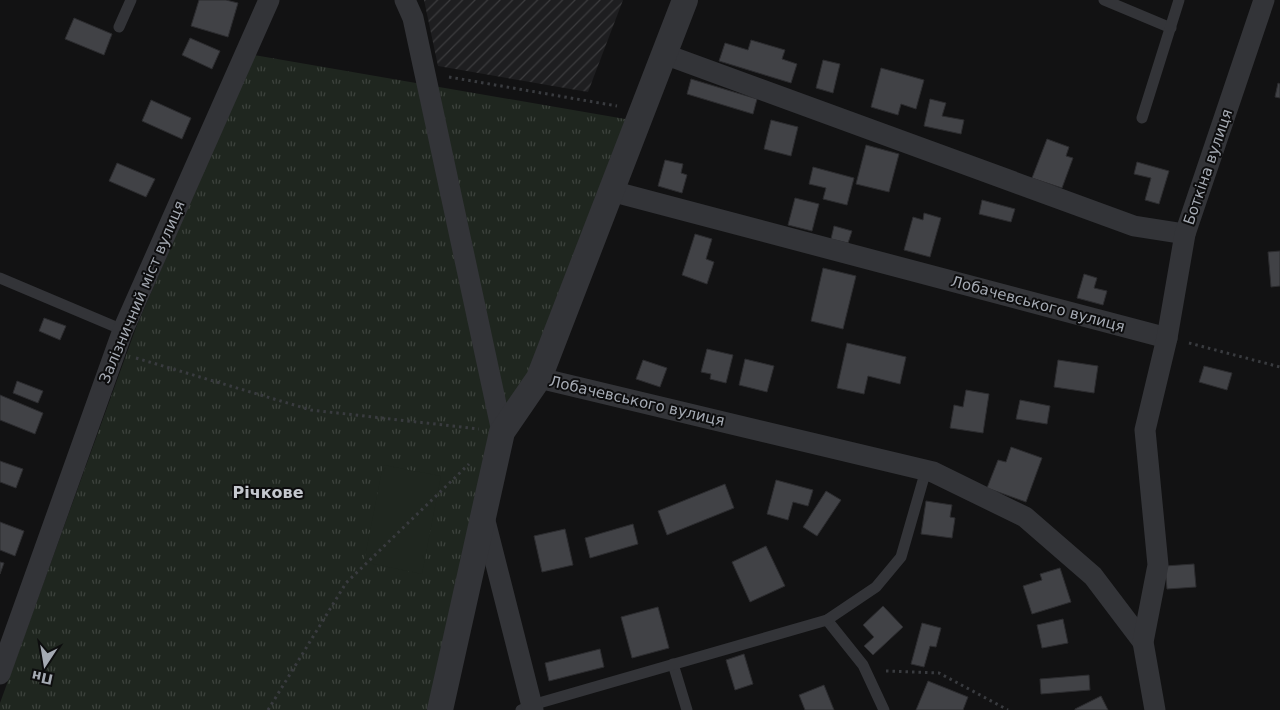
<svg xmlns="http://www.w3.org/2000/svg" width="1280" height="710" viewBox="0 0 1280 710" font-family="'DejaVu Sans',sans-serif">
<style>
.industrial{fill:url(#industrial-furrows)}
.grass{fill:url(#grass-tufts)}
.pitch{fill:#1f261f}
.building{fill:#414246;stroke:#2c2c2f}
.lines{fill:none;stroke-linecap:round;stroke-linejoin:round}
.path{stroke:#393b3f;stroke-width:3;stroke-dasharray:2.5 4;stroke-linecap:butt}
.service{stroke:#333438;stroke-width:11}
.minor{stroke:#333438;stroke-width:21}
.tertiary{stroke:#333438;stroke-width:26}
.labels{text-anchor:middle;stroke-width:4;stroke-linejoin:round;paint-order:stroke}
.street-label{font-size:15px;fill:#a5aab3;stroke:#0d0d0e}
.neighbourhood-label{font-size:16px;font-weight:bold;fill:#c5c8cf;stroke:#0d0d0e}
</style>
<defs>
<pattern id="industrial-furrows" width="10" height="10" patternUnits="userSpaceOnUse" patternTransform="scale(1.25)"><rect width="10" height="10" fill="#1e1e20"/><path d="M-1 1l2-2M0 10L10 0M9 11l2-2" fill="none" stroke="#3c3c3e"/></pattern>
<pattern id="grass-tufts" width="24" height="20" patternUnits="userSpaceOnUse" patternTransform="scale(1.25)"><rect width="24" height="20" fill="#1f261f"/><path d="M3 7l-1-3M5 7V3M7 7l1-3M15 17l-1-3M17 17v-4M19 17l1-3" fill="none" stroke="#3d433d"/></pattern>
</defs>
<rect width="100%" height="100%" fill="#121213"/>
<!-- industrial -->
<polygon class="industrial" points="424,0 623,0 588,92 438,66"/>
<!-- grass -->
<polygon class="grass" points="254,55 631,120 533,373 430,710 0,710 0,703 137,325"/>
<!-- pitch -->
<polygon class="pitch" points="383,465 441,476 422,574 364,562"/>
<!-- building -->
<g class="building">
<polygon points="199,0 226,0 238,3 228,37 191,26"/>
<polygon points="74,18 112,34 104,55 65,39"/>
<polygon points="190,38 220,51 212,69 182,55"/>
<polygon points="751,40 785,50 782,59 797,64 791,83 719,61 725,43 748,50"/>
<polygon points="823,60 840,64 833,93 816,88"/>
<polygon points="881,68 924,80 916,109 901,104 898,115 871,107"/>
<polygon points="691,79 757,99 753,114 687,94"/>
<polygon points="1278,83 1280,84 1280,98 1275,97"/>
<polygon points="930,99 946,103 942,116 964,120 961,134 924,126"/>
<polygon points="151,100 191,118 182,139 142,121"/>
<polygon points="771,120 798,127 791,156 764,149"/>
<polygon points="1047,139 1069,147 1066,156 1073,158 1062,188 1032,178"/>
<polygon points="866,145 899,154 889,192 856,184"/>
<polygon points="665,160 683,164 681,173 687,175 682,193 658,186"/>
<polygon points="1137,162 1169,171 1159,204 1145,200 1151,178 1134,174"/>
<polygon points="117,163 155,179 146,197 109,181"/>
<polygon points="813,167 854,178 847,205 823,199 826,188 809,184"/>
<polygon points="795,198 819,204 812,231 788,225"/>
<polygon points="982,200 1015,209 1011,222 979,214"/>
<polygon points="924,213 941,218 930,257 904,250 913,217 923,220"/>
<polygon points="834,226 852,231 848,243 831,239"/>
<polygon points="695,234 712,239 706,259 714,262 707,284 682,275"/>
<polygon points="1280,251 1280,286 1271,287 1268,252"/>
<polygon points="823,268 856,276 843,329 811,321"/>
<polygon points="1084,274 1097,278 1094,288 1107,291 1103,305 1077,298"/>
<polygon points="44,318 66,326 60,340 39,331"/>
<polygon points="847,343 906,357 900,384 868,376 864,394 837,388"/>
<polygon points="707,349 733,355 726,383 710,379 711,374 701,372"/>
<polygon points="745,359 774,366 767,392 739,385"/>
<polygon points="643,360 667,368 660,387 636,379"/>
<polygon points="1058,360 1098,366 1094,393 1054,387"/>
<polygon points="1204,366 1232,373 1227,390 1199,382"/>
<polygon points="17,381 43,391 38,403 13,393"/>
<polygon points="966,390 989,394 983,433 950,428 954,405 963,407"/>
<polygon points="0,395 43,413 35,434 0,420"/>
<polygon points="1020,400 1050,406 1047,424 1016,419"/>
<polygon points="1011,447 1042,458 1026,502 987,488 998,460 1006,462"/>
<polygon points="0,461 23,469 16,488 0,482"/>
<polygon points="776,480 813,490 808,506 793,502 788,520 767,514"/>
<polygon points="725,484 734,508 667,535 658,511"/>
<polygon points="826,491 841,500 817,536 803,527"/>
<polygon points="926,501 952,505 950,517 955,518 952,538 921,534"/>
<polygon points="0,522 24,531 15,556 0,550"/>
<polygon points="633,524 638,544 590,558 585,538"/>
<polygon points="565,529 573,565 542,572 534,536"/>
<polygon points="766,546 785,586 750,602 732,562"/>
<polygon points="0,562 4,563 0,574"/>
<polygon points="1194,564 1196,587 1167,589 1165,566"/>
<polygon points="1060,568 1071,602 1032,614 1023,586 1042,580 1040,574"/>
<polygon points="883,606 903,627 873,655 864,646 874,637 863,625"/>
<polygon points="658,607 669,648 632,658 621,617"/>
<polygon points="1063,619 1068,643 1042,648 1037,625"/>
<polygon points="922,623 941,628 936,647 930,646 924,667 911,664"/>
<polygon points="600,649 604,667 549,681 545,663"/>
<polygon points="744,654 753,684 735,690 726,660"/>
<polygon points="1089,675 1090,690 1041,694 1040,679"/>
<polygon points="928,681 968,697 963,710 916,710"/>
<polygon points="824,685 834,710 805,710 799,695"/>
<polygon points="1101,696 1108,710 1075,710 1075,709"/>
</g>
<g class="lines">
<!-- path -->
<g class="path">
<polyline points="449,77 617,106"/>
<polyline points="1189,343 1280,367"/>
<polyline points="136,358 311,410 479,429"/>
<polyline points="886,671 939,673 1008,710"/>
<polyline points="268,710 346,583 469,464"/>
</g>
<!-- service -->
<g class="service">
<polyline points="1104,0 1171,28"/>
<polyline points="119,27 131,0"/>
<polyline points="1142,118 1179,0"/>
<polyline points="0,278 123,330"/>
<polyline points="827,620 863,665 884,710"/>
<polyline points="673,664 687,710"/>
<polyline points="521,710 532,705 827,620 876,587 901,557 926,470"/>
</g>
<!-- minor -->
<g class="minor">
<polyline points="405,0 413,18 502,432"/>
<polyline points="664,54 1134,226 1185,234"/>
<polyline points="611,191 1167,338"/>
<polyline points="539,378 933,472 1025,517 1093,576 1143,642"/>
<polyline points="484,517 533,710"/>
<polyline points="0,674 123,330 269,0"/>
<polyline points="1155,710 1143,642 1158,565 1145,430 1167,338 1185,234 1264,0"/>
</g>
<!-- tertiary -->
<polyline class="tertiary" points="440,710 502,432 539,378 685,0"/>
</g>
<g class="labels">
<!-- street labels -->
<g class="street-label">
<text transform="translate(1208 167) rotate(-71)" y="5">Боткіна вулиця</text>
<text transform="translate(142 292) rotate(-67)" y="5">Залізничний міст вулиця</text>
<text transform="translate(1038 304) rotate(15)" y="5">Лобачевського вулиця</text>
<text transform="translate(637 401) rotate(13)" y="5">Лобачевського вулиця</text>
</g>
<!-- neighbourhood labels -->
<g class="neighbourhood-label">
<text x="268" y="498">Річкове</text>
</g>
</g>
<!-- north arrow -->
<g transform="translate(45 665) rotate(192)" stroke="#0d0d0e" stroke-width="4" paint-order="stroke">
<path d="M0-4L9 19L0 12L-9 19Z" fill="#a5aab3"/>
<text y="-8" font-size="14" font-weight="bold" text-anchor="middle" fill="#a5aab3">Пн</text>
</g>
</svg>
